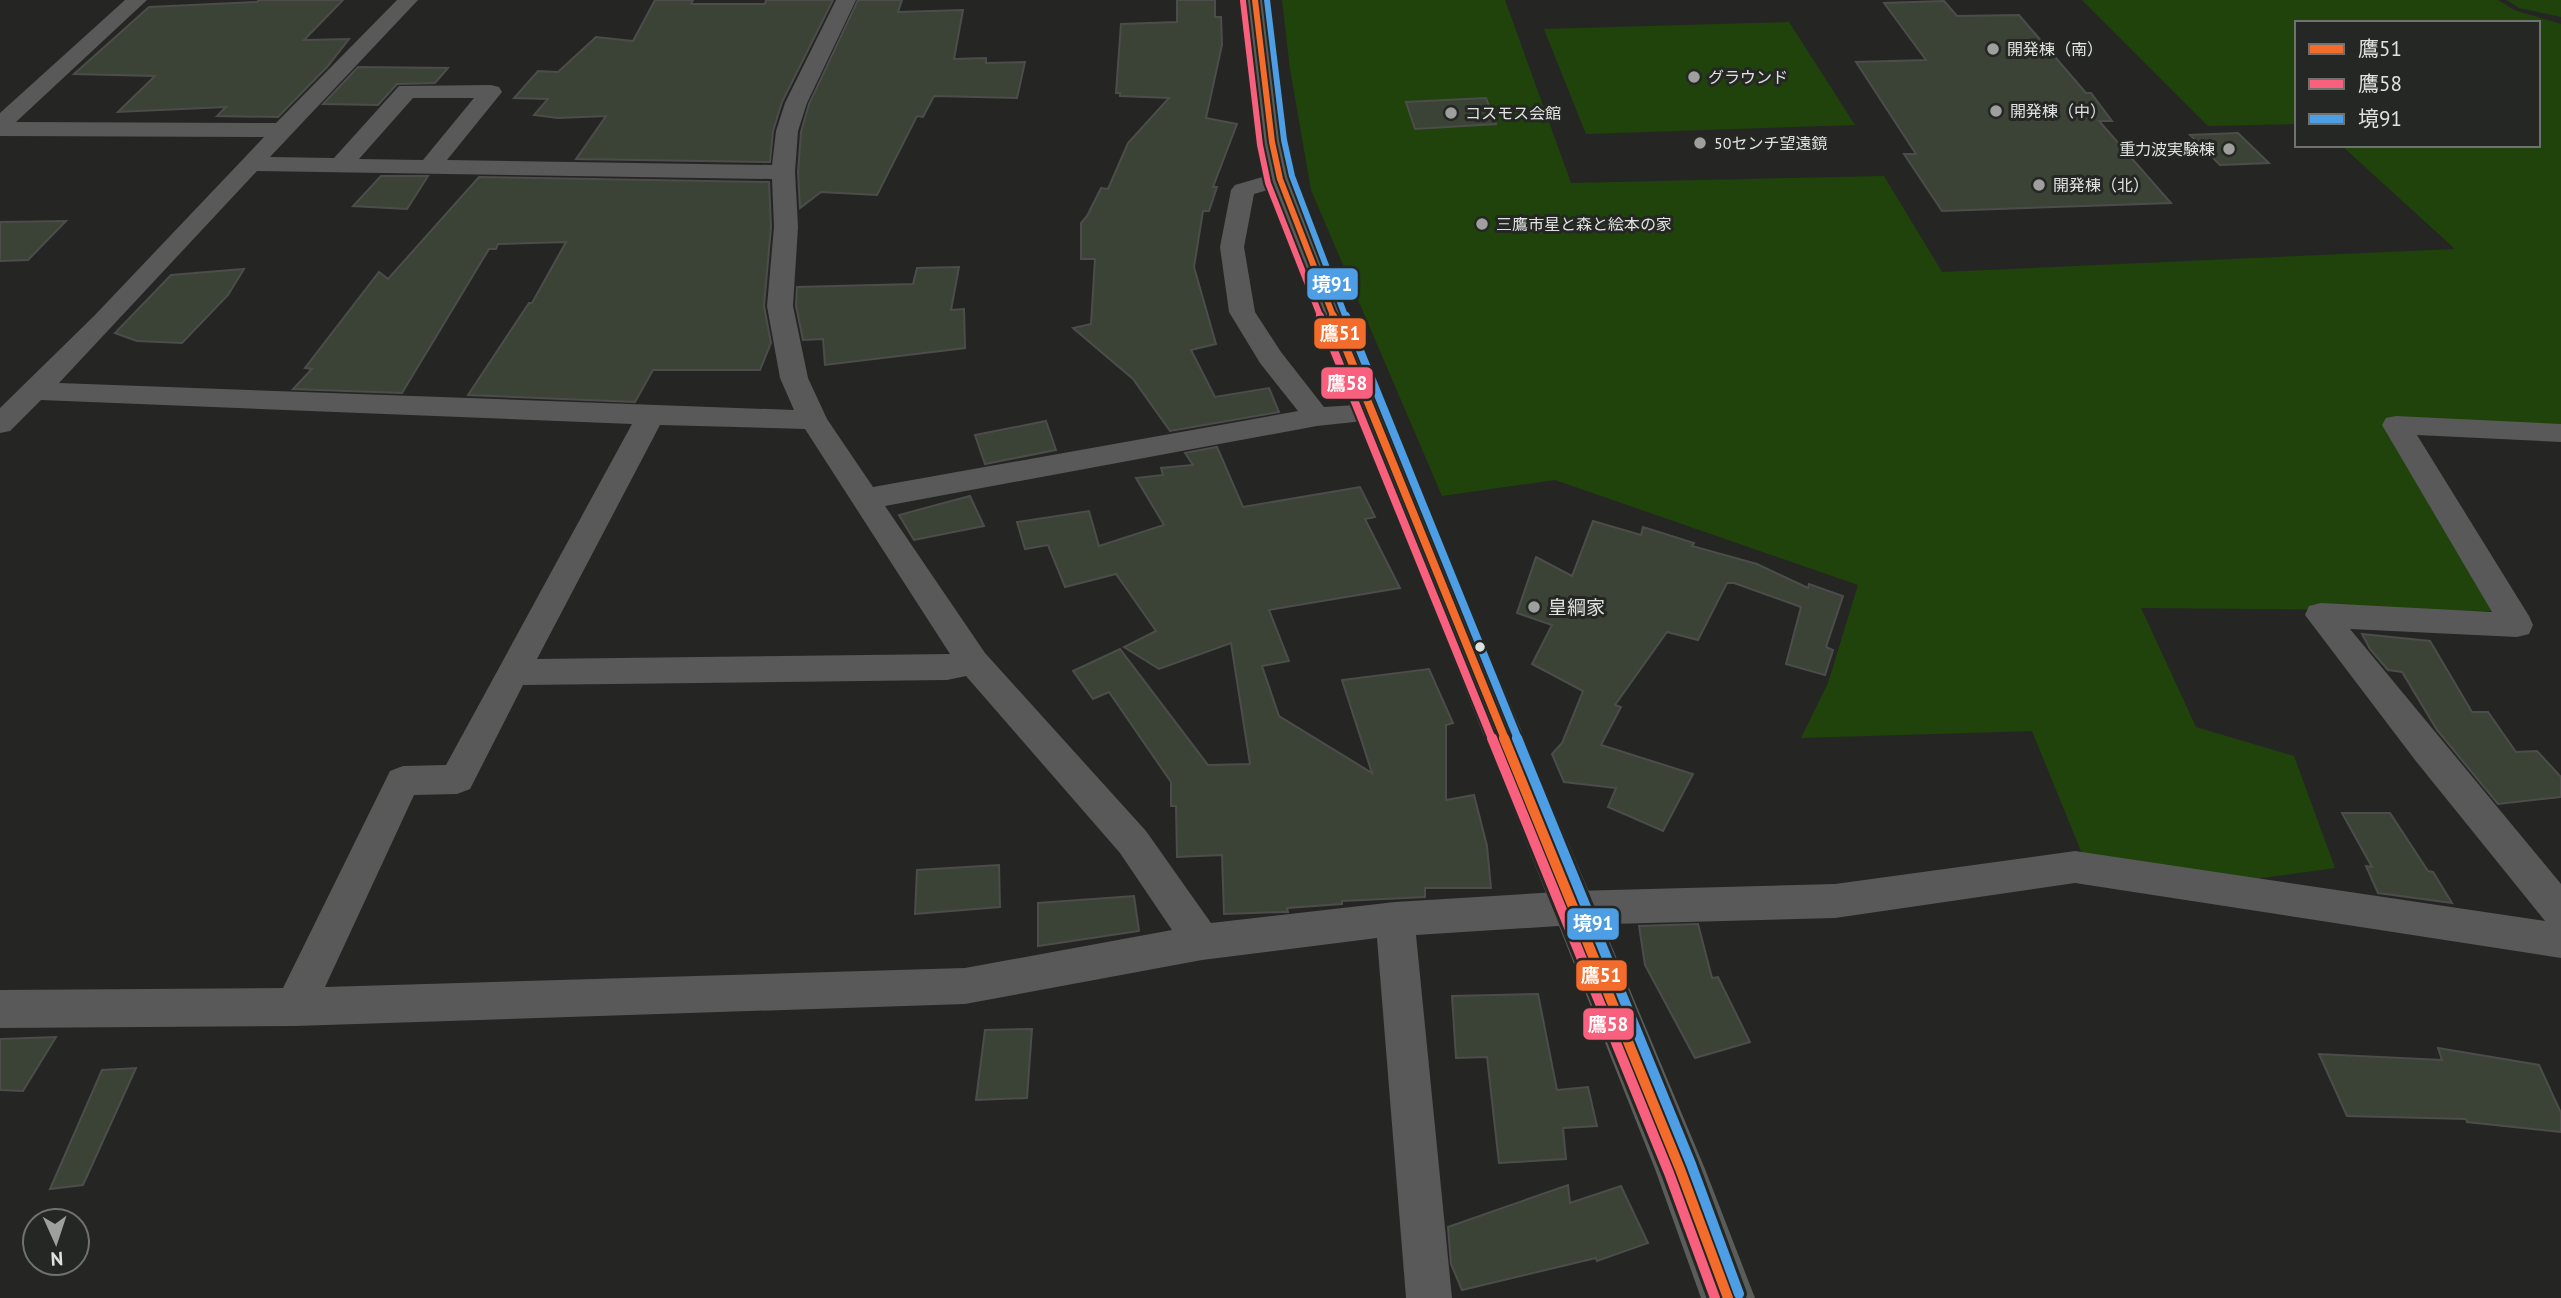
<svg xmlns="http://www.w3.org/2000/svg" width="2561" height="1298" viewBox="0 0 2561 1298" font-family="'PT Sans','Noto Sans JP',sans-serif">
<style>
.green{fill:#20430b}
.building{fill:#3b4336;stroke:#4c4d4b;stroke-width:2}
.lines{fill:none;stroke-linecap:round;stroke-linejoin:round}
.minor{fill:#585958;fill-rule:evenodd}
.secondary{fill:#5a5d59;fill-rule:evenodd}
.bus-1-far2-casing{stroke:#242723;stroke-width:10}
.bus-1-far1-casing{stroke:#242723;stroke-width:12}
.bus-1-casing{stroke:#242723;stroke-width:16}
.bus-2-far2-casing{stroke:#242723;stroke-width:10}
.bus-2-far1-casing{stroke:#242723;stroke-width:12}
.bus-2-casing{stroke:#242723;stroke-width:16}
.bus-3-far2-casing{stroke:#242723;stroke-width:10}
.bus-3-far1-casing{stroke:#242723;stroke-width:12}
.bus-3-casing{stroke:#242723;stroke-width:16}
.bus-1-far2{stroke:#f36c2b;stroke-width:6}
.bus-1-far1{stroke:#f36c2b;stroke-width:8}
.bus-1{stroke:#f36c2b;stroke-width:10}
.bus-2-far2{stroke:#f8607d;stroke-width:6}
.bus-2-far1{stroke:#f8607d;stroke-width:8}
.bus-2{stroke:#f8607d;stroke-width:10}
.bus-3-far2{stroke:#4d9ee5;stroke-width:6}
.bus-3-far1{stroke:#4d9ee5;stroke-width:8}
.bus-3{stroke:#4d9ee5;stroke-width:10}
.poi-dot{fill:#9fa09e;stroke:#242723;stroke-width:2.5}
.bus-dot{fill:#e0e2df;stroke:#242723;stroke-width:2.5}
.labels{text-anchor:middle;stroke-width:6;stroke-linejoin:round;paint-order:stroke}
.far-poi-label{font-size:16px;fill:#e0e2df;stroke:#242723;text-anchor:start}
.poi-label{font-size:19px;fill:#e0e2df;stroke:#242723;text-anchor:start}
.line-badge{stroke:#242723;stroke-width:2.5}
.badge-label{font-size:19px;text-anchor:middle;font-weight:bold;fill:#fff}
</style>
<rect width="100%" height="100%" fill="#252624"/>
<!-- green -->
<g class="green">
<polygon points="1282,0 1505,0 1571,183 1884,176 1942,272 2455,249 2341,145 2538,145 2538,23 2297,23 2297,124 2208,126 2082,0 2498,0 2514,10 2561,24 2561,426 2392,419 2499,611 2141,608 2196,727 2294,756 2335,868 2219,884 2085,861 2032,731 1801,738 1828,683 1858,585 1555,480 1442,496 1311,190 1290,69"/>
<polygon points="2507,0 2561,0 2561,17 2519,8"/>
<polygon points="1789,22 1855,125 1586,134 1544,29"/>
</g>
<!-- building -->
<g class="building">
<polygon points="259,0 343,0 304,40 349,39 327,67 278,117 217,116 226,107 118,112 155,76 74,74 149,7 257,2"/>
<polygon points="655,0 693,0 691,4 765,4 766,0 833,0 782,102 773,131 770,162 576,159 606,116 558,118 534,115 548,99 514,98 538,71 558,72 596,37 633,41"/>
<polygon points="858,0 902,0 898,12 963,10 954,59 986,58 986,63 1025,62 1017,98 934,96 923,117 917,116 877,195 821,192 800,208 798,172 801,132 809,104"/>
<polygon points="1177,0 1215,0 1215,17 1221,17 1222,45 1206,118 1237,124 1213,187 1217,187 1209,211 1203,211 1194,267 1216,344 1191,350 1215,397 1269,388 1279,412 1170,431 1133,379 1073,328 1091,324 1095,259 1081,259 1081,223 1087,216 1101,188 1108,189 1128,143 1169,98 1120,96 1120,93 1116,93 1121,24 1177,22"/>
<polygon points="1944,1 1957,16 2019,15 2086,93 2091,93 2112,121 2099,121 2171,203 1942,211 1904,154 1916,154 1856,62 1926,60 1884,3"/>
<polygon points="358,67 448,68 435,83 397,84 378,105 323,104"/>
<polygon points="1486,98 1496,124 1415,129 1406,102"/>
<polygon points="2238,133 2269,163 2220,165 2190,135"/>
<polygon points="381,176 428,176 407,209 353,206"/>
<polygon points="479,177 769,182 771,227 764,306 771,343 760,370 653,370 635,402 468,395 529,303 532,303 566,242 498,244 496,249 489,249 402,393 293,389 312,369 305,368 379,272 388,279"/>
<polygon points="66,221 28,260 0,261 0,222"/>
<polygon points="959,267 951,310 964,309 965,348 825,365 823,339 803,340 796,306 797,287 913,284 917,268"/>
<polygon points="244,269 228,295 182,343 137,341 115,333 171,275"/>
<polygon points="1046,421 1056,450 985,464 975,435"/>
<polygon points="1217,447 1243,507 1360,487 1375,517 1365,519 1400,588 1269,610 1289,661 1262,666 1279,716 1372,773 1342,680 1429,669 1453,723 1446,725 1446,800 1474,795 1487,846 1491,888 1425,888 1425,897 1342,901 1342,904 1287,908 1288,912 1282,912 1224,914 1222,855 1177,857 1176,806 1171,806 1171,782 1109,692 1093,699 1073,671 1120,649 1208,765 1250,764 1231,643 1159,669 1124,647 1156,631 1116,574 1065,587 1048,545 1025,549 1017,522 1089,511 1099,546 1164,525 1136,478 1163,475 1161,468 1193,465 1185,453"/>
<polygon points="970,496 984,526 914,540 899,515"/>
<polygon points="1593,521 1641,535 1643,527 1694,543 1692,546 1757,564 1808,588 1809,584 1843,596 1826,647 1833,650 1825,675 1786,664 1801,607 1734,583 1727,583 1698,640 1667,632 1615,705 1621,707 1601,745 1693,774 1663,831 1608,807 1616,788 1564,782 1552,754 1562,743 1583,691 1532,664 1552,625 1517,613 1536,557 1572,576"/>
<polygon points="2362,634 2430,641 2472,712 2488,712 2516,752 2537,751 2561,777 2561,797 2498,804 2437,730 2402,672 2388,670 2370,649"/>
<polygon points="2342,813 2390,813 2428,871 2433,872 2452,903 2378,893 2366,866 2372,867"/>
<polygon points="999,865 1000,907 915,914 917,870"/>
<polygon points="1134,896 1139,931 1038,946 1038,903"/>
<polygon points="1698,924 1712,978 1718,977 1750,1042 1695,1058 1645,965 1639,926"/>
<polygon points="1538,994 1557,1090 1588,1087 1597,1126 1563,1128 1566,1159 1499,1163 1487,1057 1456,1058 1452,996"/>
<polygon points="1032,1029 1027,1098 976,1100 985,1030"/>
<polygon points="56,1037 23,1091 0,1090 0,1039"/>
<polygon points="2438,1048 2539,1065 2561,1113 2561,1132 2467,1122 2466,1119 2347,1116 2319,1054 2442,1060"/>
<polygon points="136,1068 83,1185 50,1189 102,1070"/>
<polygon points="1568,1185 1570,1203 1621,1186 1648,1243 1597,1261 1596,1258 1462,1290 1451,1264 1448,1227"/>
</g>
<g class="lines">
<!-- minor -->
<path class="minor" d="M125 0H147L16 122 276 123 397 0H418L270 157 334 158 399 86 491 85 499 87 502 92 447 160 772 165 776 131 785 103 836 0H856L807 103 798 131 795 172 798 227 793 306 808 378 827 419 873 487 1298 411 1260 363 1229 312 1220 247 1231 190 1235 185 1280 172 1288 174 1292 179 1288 184 1254 194 1244 247 1255 312 1281 352 1324 407 1372 404 1382 407 1386 413 1382 419 1317 426 885 506 985 653 1146 831 1211 923 1395 902 1574 891 1835 884 2075 851 2545 921 2415 760 2305 615 2309 606 2321 603 2492 612 2382 425 2386 418 2396 416 2561 424V442L2417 435 2529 616 2533 625 2529 634 2517 637 2350 629 2561 884V958L2075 883 1835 918 1574 925 1416 935 1452 1298H1406L1377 938 1202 960 965 1004 295 1026 0 1028V990L283 988 390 771 403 766 446 765 632 424 41 400 10 431 0 433V408L95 315 264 137 0 136V113ZM413 98H474L423 160 359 159ZM257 171 772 179 774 227 767 306 780 378 794 410 59 383ZM660 425 805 429 950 654 537 659ZM966 676 1120 853 1172 930 965 968 325 987 414 795 457 794 470 789 523 685 947 680Z"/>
<!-- secondary -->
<polygon class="secondary" points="1243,0 1267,0 1285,142 1294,179 1320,250 1705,1169 1755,1298 1701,1298 1655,1169 1292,250 1266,179 1259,142"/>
<!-- bus-1-far2 casing -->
<g class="bus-1-far2-casing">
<polyline id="bus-1-far2" points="1255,0 1272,142 1280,179 1334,318"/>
</g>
<!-- bus-1-far1 casing -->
<g class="bus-1-far1-casing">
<polyline id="bus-1-far1" points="1333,316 1505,739"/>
</g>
<!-- bus-1 casing -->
<g class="bus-1-casing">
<polyline id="bus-1" points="1504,738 1680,1169 1728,1298"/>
</g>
<!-- bus-2-far2 casing -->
<g class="bus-2-far2-casing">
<polyline id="bus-2-far2" points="1243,1 1260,145 1268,183 1321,318"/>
</g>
<!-- bus-2-far1 casing -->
<g class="bus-2-far1-casing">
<polyline id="bus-2-far1" points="1320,316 1492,739"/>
</g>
<!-- bus-2 casing -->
<g class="bus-2-casing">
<polyline id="bus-2" points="1492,738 1669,1173 1715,1298"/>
</g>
<!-- bus-3-far2 casing -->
<g class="bus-3-far2-casing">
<polyline id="bus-3-far2" points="1267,0 1284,140 1292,176 1346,318"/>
</g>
<!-- bus-3-far1 casing -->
<g class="bus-3-far1-casing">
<polyline id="bus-3-far1" points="1346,316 1518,739"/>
</g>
<!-- bus-3 casing -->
<g class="bus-3-casing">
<polyline id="bus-3" points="1517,738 1691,1164 1739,1294"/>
</g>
<!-- bus-1-far2 -->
<use href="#bus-1-far2" class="bus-1-far2"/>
<!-- bus-1-far1 -->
<use href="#bus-1-far1" class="bus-1-far1"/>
<!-- bus-1 -->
<use href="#bus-1" class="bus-1"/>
<!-- bus-2-far2 -->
<use href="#bus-2-far2" class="bus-2-far2"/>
<!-- bus-2-far1 -->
<use href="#bus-2-far1" class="bus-2-far1"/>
<!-- bus-2 -->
<use href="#bus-2" class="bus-2"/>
<!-- bus-3-far2 -->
<use href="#bus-3-far2" class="bus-3-far2"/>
<!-- bus-3-far1 -->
<use href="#bus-3-far1" class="bus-3-far1"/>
<!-- bus-3 -->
<use href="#bus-3" class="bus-3"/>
</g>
<!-- markers -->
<g class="poi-dot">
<circle cx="1993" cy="49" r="7"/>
<circle cx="1694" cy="77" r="7"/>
<circle cx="1996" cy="111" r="7"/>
<circle cx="1451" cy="113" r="7"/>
<circle cx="1700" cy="143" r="7"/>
<circle cx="2229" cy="149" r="7"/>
<circle cx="2039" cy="185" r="7"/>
<circle cx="1482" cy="224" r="7"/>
<circle cx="1534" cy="607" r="7"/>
</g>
<circle class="bus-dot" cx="1480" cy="647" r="6"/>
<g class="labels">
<!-- far-poi labels -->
<g class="far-poi-label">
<text x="2007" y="55">開発棟（南）</text>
<text x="1708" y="83">グラウンド</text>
<text x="2010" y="117">開発棟（中）</text>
<text x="1465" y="119">コスモス会館</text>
<text x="1714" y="149">50センチ望遠鏡</text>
<text x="2215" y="155" text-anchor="end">重力波実験棟</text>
<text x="2053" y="191">開発棟（北）</text>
<text x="1496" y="230">三鷹市星と森と絵本の家</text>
</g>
<!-- poi labels -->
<g class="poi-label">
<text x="1548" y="614">皇綱家</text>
</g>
</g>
<g class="line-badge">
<rect x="1306" y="267" width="53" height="34" rx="7" fill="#4d9ee5"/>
<rect x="1313" y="317" width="54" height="33" rx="7" fill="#f36c2b"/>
<rect x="1320" y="366" width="54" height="34" rx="7" fill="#f8607d"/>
<rect x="1566" y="907" width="54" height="34" rx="7" fill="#4d9ee5"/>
<rect x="1575" y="959" width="53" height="33" rx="7" fill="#f36c2b"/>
<rect x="1582" y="1007" width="53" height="34" rx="7" fill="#f8607d"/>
</g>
<g class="badge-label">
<text x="1332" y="291">境91</text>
<text x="1340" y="340">鷹51</text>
<text x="1347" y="390">鷹58</text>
<text x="1593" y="930">境91</text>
<text x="1601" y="982">鷹51</text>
<text x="1608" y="1031">鷹58</text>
</g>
<!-- legend -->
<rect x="2295" y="21" width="245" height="126" fill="#242723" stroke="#6f726e" stroke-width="2"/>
<rect x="2309" y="44" width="35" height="10" fill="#f36c2b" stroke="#6f726e" stroke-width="2"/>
<text x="2358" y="56" font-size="21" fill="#e0e2df">鷹51</text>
<rect x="2309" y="79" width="35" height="10" fill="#f8607d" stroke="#6f726e" stroke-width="2"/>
<text x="2358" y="91" font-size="21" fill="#e0e2df">鷹58</text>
<rect x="2309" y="114" width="35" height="10" fill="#4d9ee5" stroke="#6f726e" stroke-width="2"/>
<text x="2358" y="126" font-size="21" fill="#e0e2df">境91</text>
<!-- north arrow -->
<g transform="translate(56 1242) rotate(177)"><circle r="33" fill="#242723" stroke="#6f726e" stroke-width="2"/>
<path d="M0-5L12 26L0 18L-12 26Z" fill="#9fa09e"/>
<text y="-10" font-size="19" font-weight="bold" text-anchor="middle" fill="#e0e2df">N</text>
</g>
</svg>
